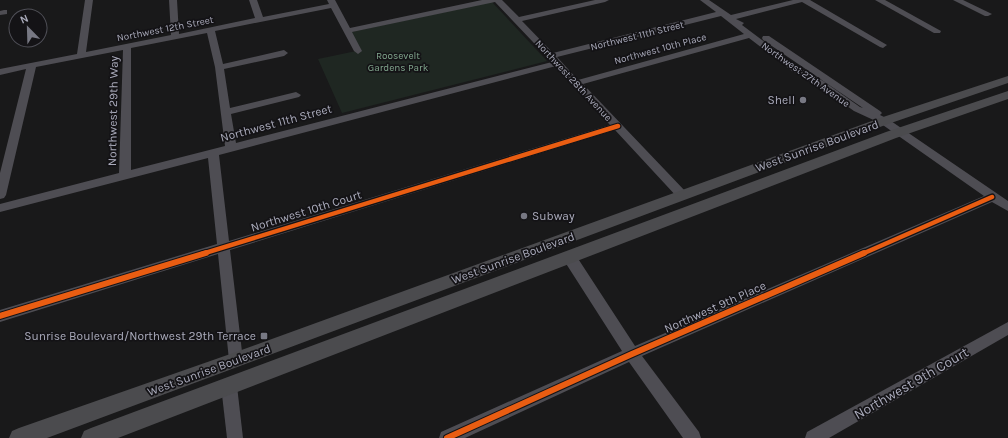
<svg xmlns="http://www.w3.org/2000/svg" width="1008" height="438" viewBox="0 0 1008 438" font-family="Karla,sans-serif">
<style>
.green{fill:#1f2722}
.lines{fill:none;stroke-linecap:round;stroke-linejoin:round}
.minor{fill:#4e4d53;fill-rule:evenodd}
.major{fill:#4b4b4e;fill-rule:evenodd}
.cycleway-far1-casing{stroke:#141316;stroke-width:7}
.cycleway-casing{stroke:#141316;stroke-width:8}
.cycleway-far1{stroke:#e95d12;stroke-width:4.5}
.cycleway{stroke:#e95d12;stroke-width:6}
.poi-dot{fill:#777883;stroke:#141316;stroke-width:1.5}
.labels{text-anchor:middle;stroke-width:3.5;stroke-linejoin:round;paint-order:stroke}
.far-street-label{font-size:10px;fill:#aaabbb;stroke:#141316}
.far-park-label{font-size:10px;fill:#81a68d;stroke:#141316}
.poi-label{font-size:12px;fill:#aaabbb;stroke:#141316;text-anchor:end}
.street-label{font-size:12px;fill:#aaabbb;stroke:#141316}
.near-street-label{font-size:14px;fill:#aaabbb;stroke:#141316}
</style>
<rect width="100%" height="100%" fill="#19191a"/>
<!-- green -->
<polygon class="green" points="492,2 547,61 342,113 318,59 361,50 351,32"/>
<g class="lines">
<!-- minor -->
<g class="minor">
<path d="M85 0H93L86 52 171 35 169 0H177L179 34 255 18 249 0H257L263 17 329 4 327 0H335L350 28 482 0H502L519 17 595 0H609L605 2 522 21 553 53 716 12 700 0H709L731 15 793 0H810L887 45 883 48 880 47 802 2 736 19 744 23 742 25 798 67 823 81 860 107 863 108 763 40 762 38 763 36H769L880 111 882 113 880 115 888 119 1008 201V211L992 202 642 356 699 432 701 438H683L629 362 465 438H439L441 432 622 351 565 262 564 258 565 254 570 253 575 254 635 346 984 196 880 123 854 111 817 85 792 71 749 38 583 84 686 192 688 195 686 198H678L615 130 230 250 243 360 241 365 236 367 231 365 229 360 218 254 0 322V310L217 244 208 158 0 212V204L119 173 123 50 36 67 6 195 4 198 0 199V173L26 69 0 75V69L77 54ZM495 2 552 62 236 143 231 114 299 97 301 95 296 92 230 108 224 69 284 56 288 53 284 50 223 64 215 31 331 8 354 51 358 54 362 51 352 32ZM721 16 744 34 578 80 557 57ZM207 33 215 67 225 146 131 170V48ZM556 66 610 125 229 241 219 155Z"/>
<polygon points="875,0 885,0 941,31 940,33 934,33"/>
<polygon points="953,0 963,0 992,14 988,16 985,16"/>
<polygon points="4,10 7,10 7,14 0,15 0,11"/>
<polygon points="1008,322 1008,335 829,438 805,438 807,432"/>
<polygon points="229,379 234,381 237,386 243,438 227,438 221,386 224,381"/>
</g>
<!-- major -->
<g class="major">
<polygon points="1008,76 1008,83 888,124 47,438 9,438 12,431 19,428 236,352 880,118"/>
<polygon points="1008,91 1008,99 896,138 118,438 81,438 84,431 91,428 886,132"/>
</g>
<!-- cycleway-far1 casing -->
<g class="cycleway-far1-casing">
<g id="cycleway-far1">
<polyline points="202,254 618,126"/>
<polyline points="862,254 992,197"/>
</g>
</g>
<!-- cycleway casing -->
<g class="cycleway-casing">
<g id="cycleway">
<polyline points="0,316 206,253"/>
<polyline points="447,438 632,354 864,253"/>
</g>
</g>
<!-- cycleway-far1 -->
<use href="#cycleway-far1" class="cycleway-far1"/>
<!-- cycleway -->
<use href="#cycleway" class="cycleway"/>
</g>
<!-- markers -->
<g class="poi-dot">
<circle cx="803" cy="100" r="4"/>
<circle cx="524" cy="216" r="4"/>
<rect x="260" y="332" width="8" height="8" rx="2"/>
</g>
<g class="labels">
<!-- far-street labels -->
<g class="far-street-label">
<text transform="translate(165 28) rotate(-11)" y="4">Northwest 12th Street</text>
<text transform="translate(637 35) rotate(-14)" y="4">Northwest 11th Street</text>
<text transform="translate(660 48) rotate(-15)" y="4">Northwest 10th Place</text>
<text transform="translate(806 74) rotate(35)" y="4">Northwest 27th Avenue</text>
<text transform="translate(574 80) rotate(47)" y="4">Northwest 28th Avenue</text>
</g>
<!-- far-park labels -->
<g class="far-park-label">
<text x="398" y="59">Roosevelt<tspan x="398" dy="12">Gardens Park</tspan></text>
</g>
<!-- poi labels -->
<g class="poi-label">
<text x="795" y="104">Shell</text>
<text x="532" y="220" text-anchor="start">Subway</text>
<text x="256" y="340">Sunrise Boulevard/Northwest 29th Terrace</text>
</g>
<!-- street labels -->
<g class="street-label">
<text transform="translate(113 111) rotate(-89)" y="4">Northwest 29th Way</text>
<text transform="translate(276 123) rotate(-15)" y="4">Northwest 11th Street</text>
<text transform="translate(817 146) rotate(-20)" y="4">West Sunrise Boulevard</text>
<text transform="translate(306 211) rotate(-17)" y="4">Northwest 10th Court</text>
<text transform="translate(513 258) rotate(-20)" y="4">West Sunrise Boulevard</text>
<text transform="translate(715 307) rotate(-24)" y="4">Northwest 9th Place</text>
<text transform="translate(209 370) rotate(-20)" y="4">West Sunrise Boulevard</text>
</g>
<!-- near-street labels -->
<g class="near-street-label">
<text transform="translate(911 383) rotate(-30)" y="5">Northwest 9th Court</text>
</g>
</g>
<!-- north arrow -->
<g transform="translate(28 28) rotate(337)"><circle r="19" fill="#141316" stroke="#505058"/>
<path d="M0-3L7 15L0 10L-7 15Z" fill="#777883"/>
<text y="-6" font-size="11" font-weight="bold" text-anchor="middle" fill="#aaabbb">N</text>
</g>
</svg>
